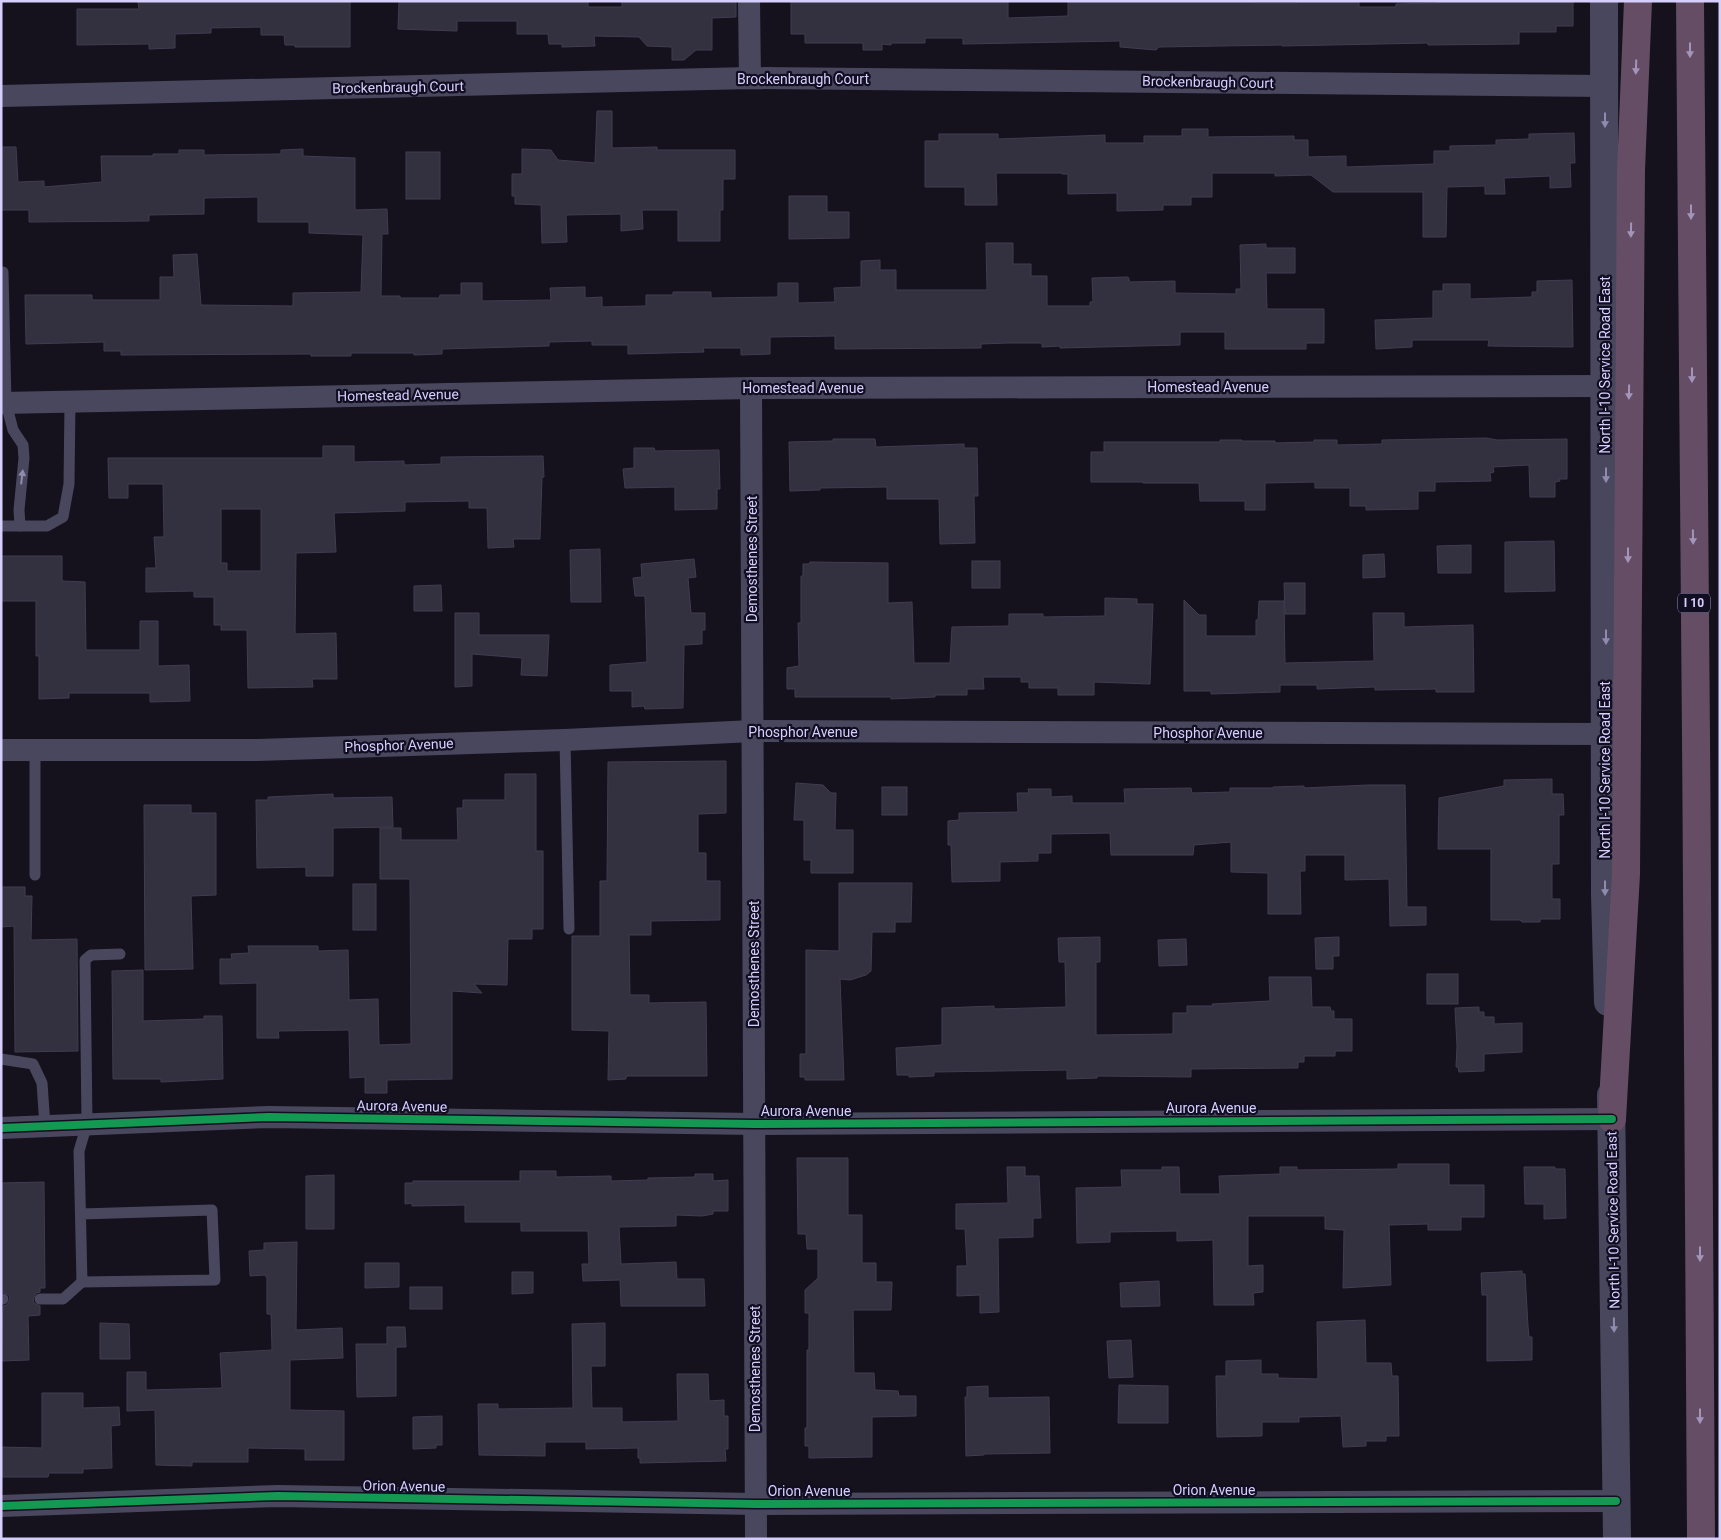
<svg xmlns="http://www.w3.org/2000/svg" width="1721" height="1540" viewBox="0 0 1721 1540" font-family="Roboto,sans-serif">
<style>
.building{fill:#33303f;stroke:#413c50;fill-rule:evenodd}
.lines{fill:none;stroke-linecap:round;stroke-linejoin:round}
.service{stroke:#49475d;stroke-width:11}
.minor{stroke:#49475d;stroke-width:22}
.tertiary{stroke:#49475d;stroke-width:28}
.motorway{stroke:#654e65;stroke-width:28}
.cycleway-casing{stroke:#120e21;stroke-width:11}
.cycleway{stroke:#139951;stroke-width:8}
.oneway{fill:#a395b9}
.oneway2{fill:#908bae}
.labels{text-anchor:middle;stroke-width:4.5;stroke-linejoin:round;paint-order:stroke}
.shield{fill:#120e21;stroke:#9b95bc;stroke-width:1}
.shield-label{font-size:12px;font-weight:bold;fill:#d6cffe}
.street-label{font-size:14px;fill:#d6cffe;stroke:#120e21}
</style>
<rect width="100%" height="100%" fill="#15121d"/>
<!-- building -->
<g class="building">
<polygon points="152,1 350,1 350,47 295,47 295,45 285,45 284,35 261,35 261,27 211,28 211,33 175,34 175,48 149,49 149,44 77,45 77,9 139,9 138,2"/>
<polygon points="399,1 588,1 588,7 622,7 622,1 736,1 736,17 712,18 712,50 696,50 684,60 672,60 672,47 647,46 639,37 594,36 595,46 562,47 562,44 549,44 548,34 517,34 517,21 457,21 457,31 398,29"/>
<polygon points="791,1 1008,1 1008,18 1068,16 1068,1 1254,1 1254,3 1297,3 1297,1 1359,1 1359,7 1396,7 1396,4 1439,3 1439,1 1573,1 1573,26 1556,26 1556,32 1519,32 1519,44 1428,45 1428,43 1282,46 1282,45 1159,47 1156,50 1120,47 1120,41 963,44 963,38 925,38 925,43 891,43 891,45 882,44 882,50 863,50 863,43 805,43 805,34 791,34"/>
<polygon points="597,111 612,111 612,148 657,147 657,150 735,150 735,179 723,179 723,210 720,210 720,241 678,241 678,210 642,210 643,229 621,231 621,214 566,215 567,242 542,243 541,205 515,204 515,196 512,196 512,174 522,174 522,149 551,150 558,160 595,163"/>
<polygon points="1182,129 1208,129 1208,137 1294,136 1294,140 1308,140 1308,157 1346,156 1346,167 1434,164 1434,151 1450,151 1450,146 1496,145 1496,140 1529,139 1529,134 1574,133 1575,163 1570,163 1571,187 1550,188 1550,176 1504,178 1505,194 1485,194 1485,186 1447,187 1446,237 1423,237 1423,192 1333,192 1311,175 1275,176 1275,173 1212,173 1212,197 1191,197 1191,205 1163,205 1163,210 1117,211 1117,193 1068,194 1068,174 1062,174 1062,173 996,173 997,205 965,205 965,187 925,187 925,141 939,141 939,134 998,134 998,139 1105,135 1105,143 1144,143 1144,136 1182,136"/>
<polygon points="1,147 16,147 18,182 44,181 44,187 102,182 101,156 153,156 153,154 179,154 179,150 204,150 204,155 281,154 281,150 303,149 303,156 355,158 355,210 387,209 388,234 382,234 381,296 400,296 400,298 439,298 440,295 461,295 461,283 482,283 482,301 551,300 550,288 585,287 585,298 602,297 602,307 646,306 646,295 673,295 673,292 711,292 711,298 778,297 778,283 798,283 798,303 835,302 834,288 861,287 861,261 880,260 880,270 896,270 896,290 987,290 986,243 1013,243 1013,264 1031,264 1031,276 1047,276 1047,306 1090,306 1090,302 1093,302 1092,278 1128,277 1130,282 1175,281 1175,293 1236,294 1236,289 1241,289 1240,245 1266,244 1266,248 1295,248 1295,273 1266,273 1267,309 1324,309 1324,343 1306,343 1306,349 1225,349 1225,332 1180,332 1180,345 1060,348 1060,346 1042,347 1042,343 1008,343 981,344 981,348 835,349 835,336 770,337 770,354 741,355 741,348 703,348 704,352 628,354 628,345 592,345 592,341 549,342 549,346 442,349 442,354 414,355 414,353 351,353 351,356 311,356 311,354 121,355 121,351 104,351 104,342 26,344 25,295 92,295 92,300 160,300 160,277 174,277 173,255 197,254 201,305 293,306 293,293 361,292 363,235 309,233 309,222 258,222 258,197 204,198 204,214 149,215 149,221 29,222 29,210 1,210"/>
<rect x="406" y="152" width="34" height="47"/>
<polygon points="789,196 827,196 827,212 849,212 849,238 789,239"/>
<polygon points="1572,280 1573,347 1488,346 1489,340 1412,340 1412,347 1376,349 1375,320 1433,318 1433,291 1443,291 1443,284 1470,284 1470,299 1532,297 1532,292 1537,292 1537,281"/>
<polygon points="1486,438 1497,440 1567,439 1567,479 1559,479 1560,481 1555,482 1555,497 1530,497 1529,465 1493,467 1494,472 1490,473 1491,481 1435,482 1435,491 1418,491 1418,509 1366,510 1366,506 1350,506 1350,488 1315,488 1315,482 1265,483 1265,510 1245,510 1245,501 1200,501 1199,483 1143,483 1143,482 1091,482 1091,452 1104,452 1104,442 1220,442 1220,440 1242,440 1242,441 1275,441 1275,443 1314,442 1314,440 1337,440 1337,445 1382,444 1382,440"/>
<polygon points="833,439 875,439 876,447 964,444 964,448 977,448 978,496 974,496 975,543 940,544 939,499 887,499 887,487 820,488 820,490 790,491 789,442 833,441"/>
<path d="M323 446H354V462L404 461V465L441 464V457L543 456 544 477H542L540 539H513L514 547 488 548 487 508H469V501L405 502V511L334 513 336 552 296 553 295 634 336 633 337 679H312L313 687 248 688 247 630H221V625H214V597H194V591L146 592V568H156L154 537H164L163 484H128V498H109L108 458H323ZM221 509H261V571H227V563H221Z"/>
<polygon points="634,448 654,448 655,451 719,450 720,489 717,489 717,509 675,510 675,487 625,488 623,469 634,468"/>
<polygon points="1554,541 1555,591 1505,592 1505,542"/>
<polygon points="1471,545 1471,573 1438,573 1437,546"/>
<polygon points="600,549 601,602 571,602 570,550"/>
<polygon points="1384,554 1385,577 1363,578 1363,555"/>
<polygon points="1,556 62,556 62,581 85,582 86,650 140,650 140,621 158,621 158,666 189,665 190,701 150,702 150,693 69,693 69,698 39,699 39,656 36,656 36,601 1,601"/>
<polygon points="694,559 696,577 688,578 691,613 705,613 705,630 702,630 702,644 684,645 683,708 645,709 644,706 632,707 632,691 610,691 610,665 647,662 645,596 635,596 633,578 642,577 641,564"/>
<rect x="972" y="561" width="28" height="27"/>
<polygon points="810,562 888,563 888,603 912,602 914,663 950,663 952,627 1009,626 1009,614 1043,614 1043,617 1105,616 1105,598 1137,599 1137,604 1153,604 1150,684 1094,682 1094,695 1058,695 1058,688 1029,688 1029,682 1021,682 1021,677 983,677 984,689 967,689 967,695 935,695 935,697 891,699 891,697 795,697 795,689 787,689 787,668 799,666 798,623 801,623 801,576 803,576 803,564 809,564"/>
<polygon points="1284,583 1305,583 1305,614 1285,614"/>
<polygon points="441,585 442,611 414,611 414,586"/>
<polygon points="1184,600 1199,615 1206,615 1206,636 1256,636 1256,620 1258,620 1259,601 1284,601 1285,663 1374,661 1373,613 1404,613 1404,627 1473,625 1474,692 1436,692 1436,689 1375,690 1375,687 1317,689 1317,685 1280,685 1280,692 1211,694 1211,691 1184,691"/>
<polygon points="455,613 479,613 479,635 549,635 547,676 521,675 522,658 472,654 472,686 455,687"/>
<polygon points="726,761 726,813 698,814 698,853 706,853 706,881 720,881 720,920 651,921 651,935 629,935 630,995 649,995 649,1003 706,1002 707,1076 626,1076 626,1079 608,1080 609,1031 572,1030 572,936 600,936 600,881 607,881 608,762"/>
<polygon points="505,774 536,774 536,851 543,851 543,929 532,929 532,939 508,939 507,985 474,984 482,993 452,991 452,1079 387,1080 387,1093 365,1093 365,1077 350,1078 349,1030 278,1031 279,1038 257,1038 257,983 220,984 220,959 232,959 231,954 249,953 248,946 318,946 318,951 348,950 349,1000 378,999 379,1045 411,1044 410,879 380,879 380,828 401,828 401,840 458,840 457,808 463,808 463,800 505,800"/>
<polygon points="1552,779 1552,794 1563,794 1564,815 1559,815 1559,864 1552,864 1552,899 1560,899 1560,919 1540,919 1540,922 1522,922 1520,920 1491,920 1491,849 1438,849 1439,798 1504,786 1504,780"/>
<polygon points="796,783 823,785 831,793 836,793 835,830 853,830 853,873 811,873 811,860 804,860 804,820 794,820"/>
<polygon points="1368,785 1405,785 1407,907 1426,907 1426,925 1390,926 1389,879 1345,880 1345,855 1305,855 1305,871 1300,871 1301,914 1268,914 1268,873 1231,872 1231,842 1194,845 1193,855 1111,855 1110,833 1051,834 1051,853 1038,853 1038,861 1000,862 1000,881 952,882 951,845 948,845 948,821 959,820 959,813 1018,812 1017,793 1029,793 1028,789 1051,789 1051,797 1072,796 1072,803 1125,803 1124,789 1191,788 1192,793 1230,792 1230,788 1273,788 1273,787 1304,786 1304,788"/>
<rect x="882" y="787" width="25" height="28"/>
<polygon points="333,794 333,798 392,797 393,827 333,828 333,876 306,876 306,867 257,868 256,800 268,800 268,797"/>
<polygon points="144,805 191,805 191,813 216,813 216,895 191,896 193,969 145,970"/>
<polygon points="839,883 912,883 911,922 895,922 895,932 872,932 871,971 866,975 850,980 840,979 844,1080 805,1080 805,1077 800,1077 800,1054 806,1054 806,950 839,951"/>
<rect x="353" y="884" width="23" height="46"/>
<polygon points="1,887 25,887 25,896 32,896 31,940 77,939 78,1051 15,1052 14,926 1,927"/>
<polygon points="1100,937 1100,962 1096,962 1096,1035 1173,1034 1173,1013 1187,1013 1187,1006 1213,1006 1212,1004 1270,1001 1269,977 1311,977 1312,1007 1330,1007 1331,1011 1334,1011 1334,1019 1352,1019 1352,1051 1335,1051 1335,1056 1304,1056 1304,1062 1298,1062 1298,1068 1191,1069 1191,1077 1097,1076 1097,1078 1067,1079 1067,1070 934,1072 934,1076 909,1077 909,1075 897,1075 896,1048 942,1045 942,1008 994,1006 994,1009 1066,1007 1065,962 1059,962 1058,938"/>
<polygon points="1339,937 1339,956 1333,956 1333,969 1316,969 1315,938"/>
<polygon points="1186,939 1187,965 1159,966 1158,940"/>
<polygon points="143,970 143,1021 204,1019 204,1016 222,1016 223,1079 161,1082 161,1079 113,1079 112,971"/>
<rect x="1427" y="974" width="31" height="30"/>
<polygon points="1479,1007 1479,1012 1484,1012 1484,1017 1494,1017 1494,1024 1522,1023 1522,1052 1484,1054 1484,1071 1459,1072 1458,1067 1456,1067 1457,1046 1455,1008"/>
<polygon points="797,1158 848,1158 848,1215 862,1215 862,1263 876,1263 876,1282 892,1282 891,1310 853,1310 854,1373 874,1373 875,1390 898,1391 899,1396 916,1396 916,1416 872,1417 872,1457 809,1458 809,1446 805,1446 805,1428 807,1428 807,1350 809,1350 809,1313 805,1313 805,1290 818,1278 818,1249 807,1249 806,1234 798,1234"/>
<polygon points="1398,1164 1449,1164 1449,1185 1484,1185 1484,1217 1461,1217 1461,1230 1428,1230 1428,1224 1389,1225 1391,1285 1343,1288 1344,1230 1325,1229 1325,1216 1248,1216 1248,1266 1263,1265 1263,1292 1253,1293 1254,1305 1214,1305 1213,1240 1177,1241 1177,1231 1110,1232 1110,1242 1077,1243 1076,1188 1122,1187 1121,1170 1162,1170 1162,1167 1179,1167 1180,1194 1220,1194 1219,1176 1280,1174 1280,1167 1297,1167 1297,1170 1398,1169"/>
<polygon points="1007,1167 1025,1167 1025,1176 1039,1176 1041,1218 1033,1218 1033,1237 998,1238 999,1312 980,1313 980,1295 957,1296 957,1266 967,1266 965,1229 956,1229 956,1204 1008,1203"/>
<polygon points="1524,1167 1555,1167 1555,1169 1565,1169 1566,1218 1544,1219 1544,1204 1525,1204"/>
<polygon points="520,1171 556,1171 556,1177 611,1176 611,1181 648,1180 648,1178 695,1177 695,1174 713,1174 713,1181 728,1180 728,1211 713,1211 713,1214 702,1216 676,1215 676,1226 619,1227 621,1264 676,1262 677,1279 704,1279 705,1306 621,1306 620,1280 583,1281 582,1264 589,1264 588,1231 521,1231 521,1222 465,1222 465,1205 412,1206 412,1203 405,1204 405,1183 413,1183 413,1181 520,1181"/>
<polygon points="334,1175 334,1229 306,1229 306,1176"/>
<polygon points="44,1182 45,1288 40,1288 40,1292 36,1293 33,1299 34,1303 40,1306 40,1315 28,1316 29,1360 1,1361 3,1306 7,1305 10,1299 9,1295 2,1292 1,1288 1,1183"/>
<polygon points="297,1242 296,1330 342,1328 343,1358 290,1360 290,1410 344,1411 344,1460 305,1460 305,1449 248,1448 248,1462 192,1462 192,1466 156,1465 155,1410 127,1411 127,1372 146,1372 146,1390 222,1388 220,1353 272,1350 271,1314 267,1314 267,1278 265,1275 250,1276 249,1251 264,1250 264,1243"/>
<polygon points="365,1263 399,1263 399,1287 365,1288"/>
<polygon points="1522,1271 1522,1274 1525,1274 1528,1326 1529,1337 1532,1337 1532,1360 1487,1361 1487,1295 1482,1295 1481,1273"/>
<polygon points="512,1272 533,1272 533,1293 512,1294"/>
<polygon points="1159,1281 1160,1306 1121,1307 1120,1283"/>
<rect x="410" y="1287" width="32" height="22"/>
<polygon points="1365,1320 1366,1363 1391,1363 1392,1376 1398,1376 1399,1436 1386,1436 1386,1441 1366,1441 1366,1446 1343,1447 1341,1416 1299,1417 1299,1422 1262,1422 1262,1436 1217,1437 1216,1376 1226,1376 1226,1361 1261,1360 1261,1374 1278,1374 1278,1378 1318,1379 1317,1322"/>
<polygon points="100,1323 129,1324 130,1359 100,1359"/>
<polygon points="605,1323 605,1366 591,1366 592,1408 622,1408 622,1422 678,1421 677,1374 708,1374 709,1401 724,1400 724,1416 728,1416 728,1449 725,1449 726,1461 640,1463 640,1458 638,1458 638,1448 586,1449 586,1442 545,1442 545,1456 479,1455 478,1404 498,1404 498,1409 573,1408 572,1324"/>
<polygon points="387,1327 405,1327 406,1347 396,1347 396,1396 357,1397 356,1344 387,1344"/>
<polygon points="1131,1340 1133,1377 1109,1378 1107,1341"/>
<polygon points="1119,1385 1168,1386 1168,1423 1118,1423"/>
<polygon points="988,1386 988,1398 1049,1397 1050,1453 984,1454 984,1455 966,1456 965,1397 967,1397 967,1387"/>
<polygon points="42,1393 83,1393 83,1408 119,1407 120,1425 111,1426 112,1468 83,1469 83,1473 49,1473 48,1477 1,1477 1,1447 42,1448"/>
<polygon points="442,1416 442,1445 436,1445 436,1448 413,1449 413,1417"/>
</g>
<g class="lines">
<!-- service -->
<g class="service">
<polyline points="3,272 6,403 13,430 23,445 24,458 19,510 20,526"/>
<polyline points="1,526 47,526 63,517 69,484 70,402"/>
<polyline points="565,740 569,929"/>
<polyline points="35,875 35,750"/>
<polyline points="1,1059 33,1064 42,1083 45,1126"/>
<polyline points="81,1214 212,1210 215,1280 82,1282 79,1151 87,1124 85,960 91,955 120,954"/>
<polyline points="1,1299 3,1299"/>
<polyline points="40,1299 63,1299 82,1282"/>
</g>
<!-- minor -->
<g class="minor">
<polyline points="749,1 750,78"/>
<polyline points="1,96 750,78 1605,86"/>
<polyline points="751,388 756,1539"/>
<polyline points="1,403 751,388 1605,386"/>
<polyline points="1,750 258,750 565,740 753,731 1606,734"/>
<polyline points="1,1128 269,1117 755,1124 1612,1119"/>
<polyline points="1,1506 278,1496 756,1504 1616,1501"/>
</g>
<!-- tertiary -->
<g class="tertiary">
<polyline points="1604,1 1605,894 1608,1002"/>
<polyline points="1611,1095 1617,1539"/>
</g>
<!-- motorway -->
<g class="motorway">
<path d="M1690 1C1693 514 1700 1026 1701 1539"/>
<polyline points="1612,1119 1626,874 1631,170 1638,1"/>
</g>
<!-- cycleway casing -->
<g class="cycleway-casing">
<g id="cycleway">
<polyline points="1,1128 269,1117 755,1124 1612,1119"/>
<polyline points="1,1506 278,1496 756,1504 1616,1501"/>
</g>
</g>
<!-- cycleway -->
<use href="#cycleway" class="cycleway"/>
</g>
<!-- one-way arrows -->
<defs><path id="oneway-solid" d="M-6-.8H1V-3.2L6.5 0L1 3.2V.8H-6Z" transform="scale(1.25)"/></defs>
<g class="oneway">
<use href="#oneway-solid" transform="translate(1690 50) rotate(90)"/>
<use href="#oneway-solid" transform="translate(1636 67) rotate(92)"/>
<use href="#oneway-solid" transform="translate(1691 212) rotate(90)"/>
<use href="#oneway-solid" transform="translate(1631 230) rotate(91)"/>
<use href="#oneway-solid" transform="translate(1692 375) rotate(90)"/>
<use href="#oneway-solid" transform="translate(1629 392) rotate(91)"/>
<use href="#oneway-solid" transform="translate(1693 537) rotate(89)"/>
<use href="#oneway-solid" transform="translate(1628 555) rotate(90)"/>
<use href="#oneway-solid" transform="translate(1700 1254) rotate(90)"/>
<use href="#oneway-solid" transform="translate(1700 1416) rotate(90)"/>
</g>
<g class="oneway2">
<use href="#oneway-solid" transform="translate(1605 120) rotate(90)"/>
<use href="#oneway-solid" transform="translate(1606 475) rotate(90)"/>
<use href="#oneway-solid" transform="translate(22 477) rotate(-83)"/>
<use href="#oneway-solid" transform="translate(1606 637) rotate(90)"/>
<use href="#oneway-solid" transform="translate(1605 888) rotate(90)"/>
<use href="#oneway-solid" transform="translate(1614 1325) rotate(89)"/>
</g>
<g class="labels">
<!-- shield labels -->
<rect class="shield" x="1678" y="593.5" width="32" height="19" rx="4"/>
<g class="shield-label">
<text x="1694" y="607">I 10</text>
</g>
<!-- street labels -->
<g class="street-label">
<text x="803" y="84">Brockenbraugh Court</text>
<text transform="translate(1208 82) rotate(1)" y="5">Brockenbraugh Court</text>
<text transform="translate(398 87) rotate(-1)" y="5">Brockenbraugh Court</text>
<text transform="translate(1605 365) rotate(-90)" y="5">North I-10 Service Road East</text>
<text x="1208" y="392">Homestead Avenue</text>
<text x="803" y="393">Homestead Avenue</text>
<text transform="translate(398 395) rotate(-1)" y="5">Homestead Avenue</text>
<text transform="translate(752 559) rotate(-90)" y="5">Demosthenes Street</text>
<text x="803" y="737">Phosphor Avenue</text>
<text x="1208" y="738">Phosphor Avenue</text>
<text transform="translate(399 745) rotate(-2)" y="5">Phosphor Avenue</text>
<text transform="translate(1605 770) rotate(-90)" y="5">North I-10 Service Road East</text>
<text transform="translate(754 964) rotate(-90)" y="5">Demosthenes Street</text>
<text transform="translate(402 1106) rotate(1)" y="5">Aurora Avenue</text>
<text x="1211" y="1113">Aurora Avenue</text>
<text x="806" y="1116">Aurora Avenue</text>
<text transform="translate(1613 1220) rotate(-91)" y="5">North I-10 Service Road East</text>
<text transform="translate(755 1369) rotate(-90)" y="5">Demosthenes Street</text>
<text transform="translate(404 1486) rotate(1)" y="5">Orion Avenue</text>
<text x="1214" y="1495">Orion Avenue</text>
<text x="809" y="1496">Orion Avenue</text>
</g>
</g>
<!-- border -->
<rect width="1721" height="1540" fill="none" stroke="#d6cffe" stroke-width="5"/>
</svg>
